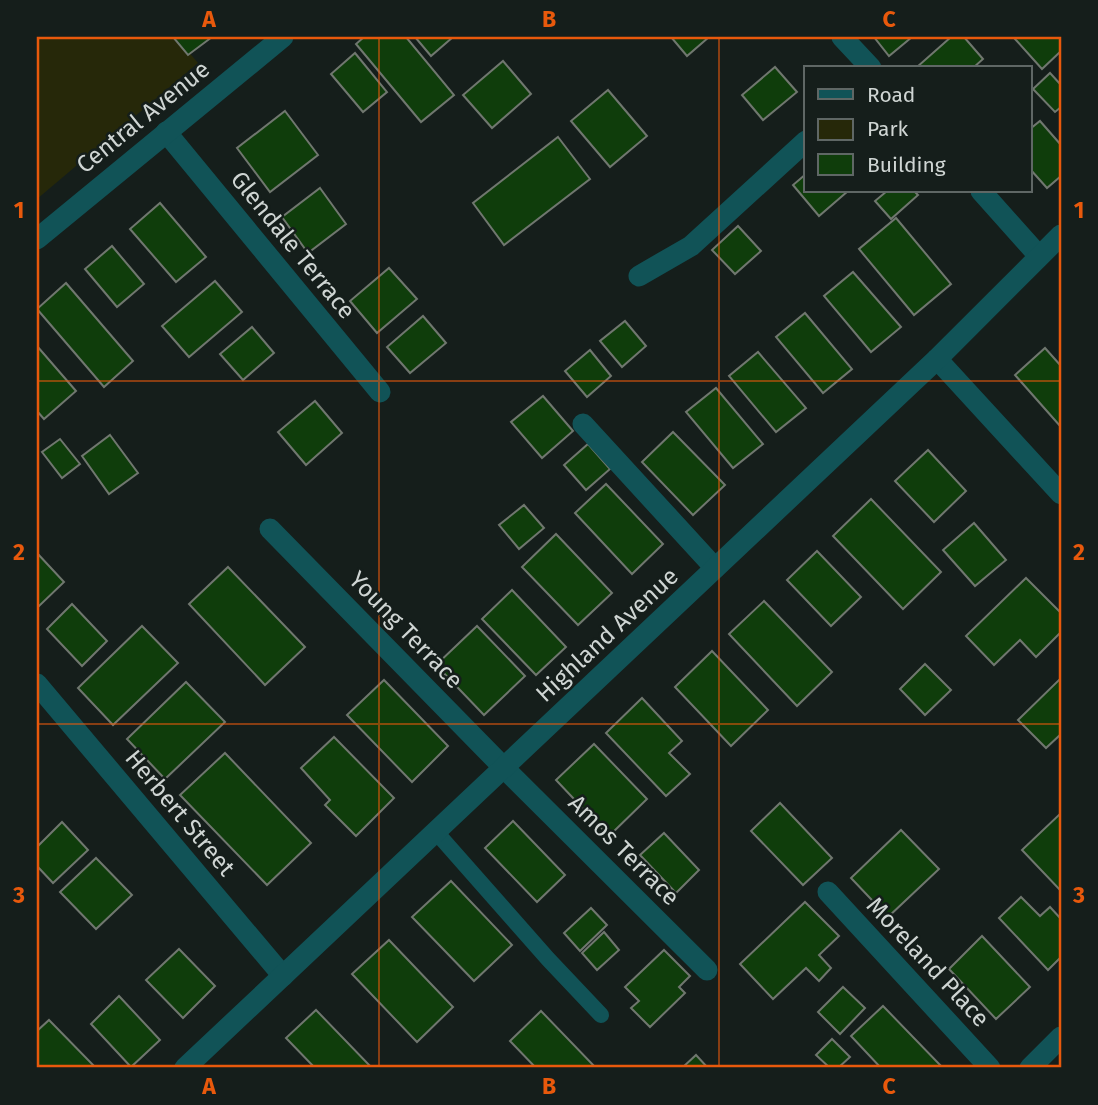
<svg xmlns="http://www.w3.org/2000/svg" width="1098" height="1105" viewBox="0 0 1098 1105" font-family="'Fira Sans',sans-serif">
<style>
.green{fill:#262809}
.building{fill:#0f3d0b;stroke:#70776f;stroke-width:2}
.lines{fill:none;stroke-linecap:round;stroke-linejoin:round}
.service{stroke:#115357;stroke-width:16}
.minor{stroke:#115357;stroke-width:21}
.tertiary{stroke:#115357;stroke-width:21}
.grid{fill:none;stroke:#e8590c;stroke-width:2;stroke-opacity:0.55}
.labels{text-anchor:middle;stroke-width:5;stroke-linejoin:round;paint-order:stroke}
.street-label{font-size:24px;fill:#cfd5d3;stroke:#151e1b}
.neatline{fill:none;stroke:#e8590c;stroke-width:2.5}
.grid-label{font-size:23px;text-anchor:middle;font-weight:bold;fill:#e8590c}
</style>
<rect width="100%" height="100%" fill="#151e1b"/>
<!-- green -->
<polygon class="green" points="37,37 176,37 198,63 37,199"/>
<!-- building -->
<g class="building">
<polygon points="173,37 212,37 188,55"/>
<polygon points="364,37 406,37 454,95 421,122 356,44"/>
<polygon points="415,37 453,37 431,56"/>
<polygon points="671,37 709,37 687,56"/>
<polygon points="874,37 912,37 889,56"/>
<polygon points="951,37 964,37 983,59 973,68 918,68 917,67"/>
<polygon points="1017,37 1061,37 1061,51 1042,69 1015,39"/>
<polygon points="355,53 387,92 363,112 331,74"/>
<polygon points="503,61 531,94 492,128 463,95"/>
<polygon points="775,67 797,92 763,120 742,95"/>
<polygon points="1050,73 1061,85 1061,107 1055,112 1033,89"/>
<polygon points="608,90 647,136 610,167 571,121"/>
<polygon points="285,111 318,155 270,192 237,148"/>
<polygon points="1040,121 1061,145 1061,176 1047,188 1030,169 1030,129"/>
<polygon points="558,137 590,179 504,245 473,203"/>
<polygon points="806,174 806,191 848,191 819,216 793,185"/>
<polygon points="320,188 346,224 308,253 282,217"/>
<polygon points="887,191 914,191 918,195 891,219 875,201"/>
<polygon points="160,203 206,257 176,282 130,229"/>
<polygon points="896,218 951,284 914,315 859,249"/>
<polygon points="738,226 761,251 735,274 712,250"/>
<polygon points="112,246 144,284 117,307 85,269"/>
<polygon points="389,268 417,299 377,333 350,301"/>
<polygon points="853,272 901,327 871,352 824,296"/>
<polygon points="215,281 242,312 189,357 162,326"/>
<polygon points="66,283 133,361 104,387 37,309"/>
<polygon points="805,313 852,369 823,393 776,337"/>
<polygon points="423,316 446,343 410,373 387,347"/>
<polygon points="625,321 646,346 622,367 600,341"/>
<polygon points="252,327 274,353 243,380 220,354"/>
<polygon points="37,346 76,391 44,419 37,411"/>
<polygon points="1045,348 1061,366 1061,427 1015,375"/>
<polygon points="590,350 611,376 587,397 565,371"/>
<polygon points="758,352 806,408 776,432 729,376"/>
<polygon points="716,388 763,444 733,468 686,412"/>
<polygon points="543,396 573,431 542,458 511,422"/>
<polygon points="315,401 342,433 306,465 278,432"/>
<polygon points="673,432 725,485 693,515 642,462"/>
<polygon points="110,435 138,473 109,494 82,456"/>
<polygon points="60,439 80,464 62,478 42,452"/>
<polygon points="588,444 610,469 586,490 564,465"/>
<polygon points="928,450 966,491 934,522 895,481"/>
<polygon points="606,484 663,544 632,574 575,513"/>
<polygon points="871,499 941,572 903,609 833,536"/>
<polygon points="524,505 544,528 519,549 499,525"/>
<polygon points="974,523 1006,560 975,586 943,550"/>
<polygon points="556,534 612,593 578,625 522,567"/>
<polygon points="817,551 861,597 831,626 787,580"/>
<polygon points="37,553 64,582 37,608"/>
<polygon points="228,567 305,647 265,685 189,604"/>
<polygon points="1026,578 1061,613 1061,632 1036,657 1020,640 994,665 966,636"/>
<polygon points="512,590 566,647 536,675 482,619"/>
<polygon points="764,601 832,672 797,706 729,634"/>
<polygon points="72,604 107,641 82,666 47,629"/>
<polygon points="142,626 178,663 113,725 78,688"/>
<polygon points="477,626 525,676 484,715 436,665"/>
<polygon points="712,651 768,710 731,746 675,687"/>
<polygon points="925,664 951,690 925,715 900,689"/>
<polygon points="1061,678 1061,734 1046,748 1018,720"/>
<polygon points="384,680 448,746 412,782 347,715"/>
<polygon points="186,682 225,722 165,779 127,739"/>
<polygon points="642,698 682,741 669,753 690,774 666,796 606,733"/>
<polygon points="334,737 394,798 356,836 325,805 330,800 301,768"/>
<polygon points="594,744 647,799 609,836 556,780"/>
<polygon points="225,753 311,843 267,885 180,795"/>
<polygon points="780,803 832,858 803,885 751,831"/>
<polygon points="1061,813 1061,891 1022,850"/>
<polygon points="513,821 565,875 537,902 485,848"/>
<polygon points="62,822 88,850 53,883 37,866 37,847"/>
<polygon points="901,830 939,869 888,917 851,878"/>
<polygon points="664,833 699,870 676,893 640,855"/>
<polygon points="96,858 132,895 96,929 60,892"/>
<polygon points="451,881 512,945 474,981 412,917"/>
<polygon points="1021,897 1040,916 1050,907 1061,919 1061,957 1048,970 999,918"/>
<polygon points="805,902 839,936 819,955 831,968 819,981 806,968 773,999 740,964"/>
<polygon points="591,908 607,925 580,951 564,933"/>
<polygon points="604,932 619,950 597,970 582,953"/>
<polygon points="982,936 1030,987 996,1019 949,969"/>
<polygon points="389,940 453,1007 417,1042 352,974"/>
<polygon points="179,949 215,986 183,1018 146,980"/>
<polygon points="664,950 690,976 679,987 685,993 650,1027 631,1008 639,1001 625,987"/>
<polygon points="843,987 865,1008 840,1034 818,1012"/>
<polygon points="119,996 160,1040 131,1067 91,1024"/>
<polygon points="883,1006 943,1068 881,1068 851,1036"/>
<polygon points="316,1010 372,1068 315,1068 286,1038"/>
<polygon points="541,1011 596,1068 536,1068 510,1041"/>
<polygon points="49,1020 96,1068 37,1068 37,1031"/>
<polygon points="832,1039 850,1057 838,1068 830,1068 816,1055"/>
<polygon points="696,1055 708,1068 682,1068"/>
</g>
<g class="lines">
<!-- service -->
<polyline class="service" points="436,832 548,959 601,1015"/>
<!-- minor -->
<g class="minor">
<polyline points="842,37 871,68"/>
<polyline points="166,132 380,392"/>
<polyline points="981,191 1039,256"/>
<polyline points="639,276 691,246 806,141"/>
<polyline points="937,359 1061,494"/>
<polyline points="583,424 715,568"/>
<polyline points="270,529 504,768 707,970"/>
<polyline points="37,684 283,976"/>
<polyline points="828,892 990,1068"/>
<polyline points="185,1068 937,359 1061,235"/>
<polyline points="1030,1068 1061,1037"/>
</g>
<!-- tertiary -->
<polyline class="tertiary" points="37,239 283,37"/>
</g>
<!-- grid -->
<path class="grid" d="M379 37V1068M719 37V1068M37 381H1061M37 724H1061"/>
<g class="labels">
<!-- street labels -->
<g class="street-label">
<text transform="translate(143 117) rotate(-39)" y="8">Central Avenue</text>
<text transform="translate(293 245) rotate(51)" y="8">Glendale Terrace</text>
<text transform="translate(406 630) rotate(46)" y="8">Young Terrace</text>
<text transform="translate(607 635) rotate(-43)" y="8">Highland Avenue</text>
<text transform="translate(180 813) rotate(50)" y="8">Herbert Street</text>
<text transform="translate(624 850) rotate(45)" y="8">Amos Terrace</text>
<text transform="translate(928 962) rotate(47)" y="8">Moreland Place</text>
</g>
</g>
<!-- border -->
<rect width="1098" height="1105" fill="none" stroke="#151e1b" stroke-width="77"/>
<!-- legend -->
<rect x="804" y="66" width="228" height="126" fill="#151e1b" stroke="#5f6765" stroke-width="2"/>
<rect x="818" y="89" width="35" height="10" fill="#115357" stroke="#5f6765" stroke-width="2"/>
<text x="867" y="102" font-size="21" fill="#cfd5d3">Road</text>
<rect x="818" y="119" width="35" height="21" fill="#262809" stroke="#5f6765" stroke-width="2"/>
<text x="867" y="136" font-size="21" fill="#cfd5d3">Park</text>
<rect x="818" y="154" width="35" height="21" fill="#0f3d0b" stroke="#5f6765" stroke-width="2"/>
<text x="867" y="172" font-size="21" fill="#cfd5d3">Building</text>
<rect x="38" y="38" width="1022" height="1028" class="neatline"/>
<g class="grid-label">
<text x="209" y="27">A</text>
<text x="549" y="27">B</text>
<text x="889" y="27">C</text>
<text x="19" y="218">1</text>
<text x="1079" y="218">1</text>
<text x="19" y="560">2</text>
<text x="1079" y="560">2</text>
<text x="19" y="903">3</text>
<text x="1079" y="903">3</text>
<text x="209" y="1094">A</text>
<text x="549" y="1094">B</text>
<text x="889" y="1094">C</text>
</g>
</svg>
